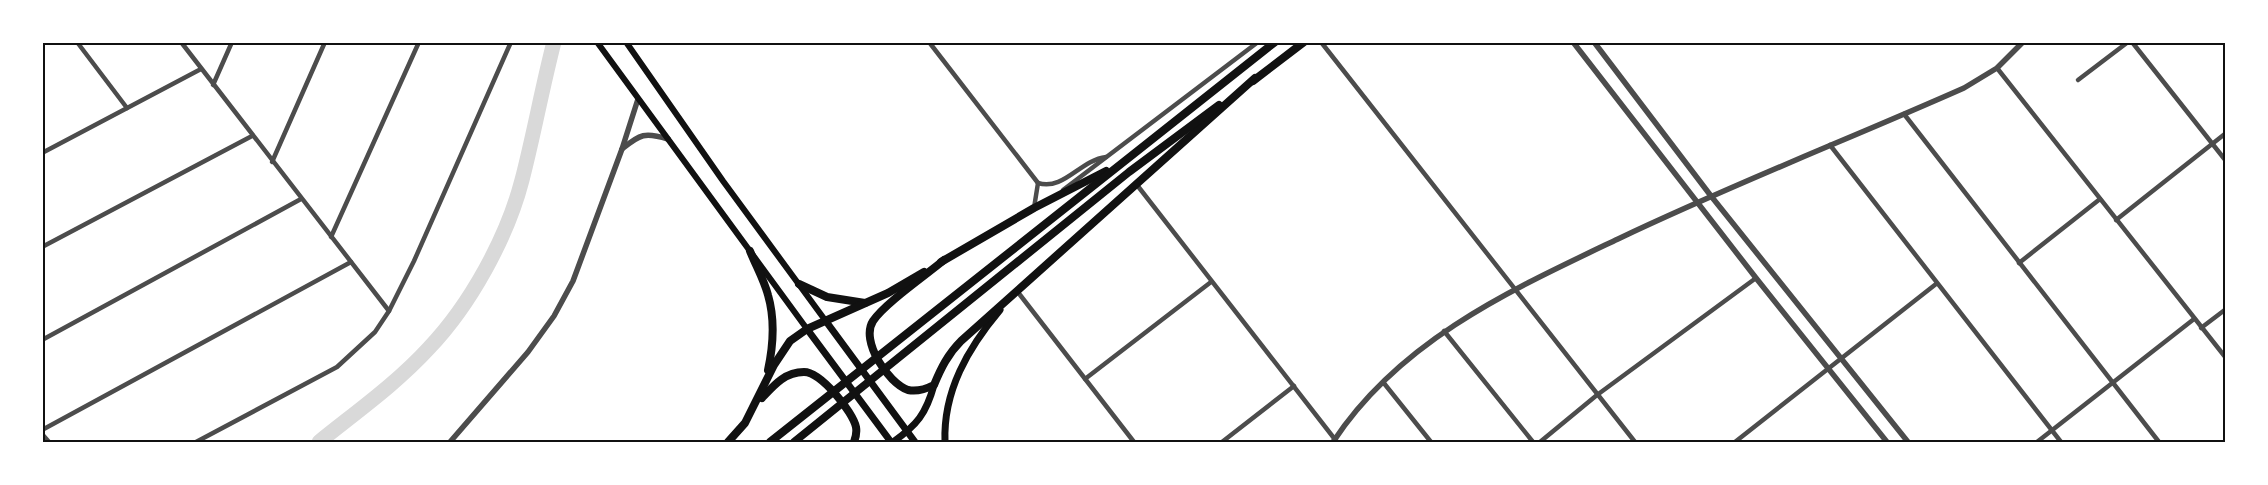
<svg xmlns="http://www.w3.org/2000/svg" width="2268" height="485" viewBox="0 0 2268 485" font-family="Figtree,sans-serif">
<style>
.lines{fill:none;stroke-linecap:round;stroke-linejoin:round}
.river{stroke:#d9d9d9;stroke-width:15}
.minor{stroke:#4c4c4c;stroke-width:4.5}
.tertiary{stroke:#4c4c4c;stroke-width:5.5}
.secondary{stroke:#111;stroke-width:6}
.primary{stroke:#111;stroke-width:7}
.trunk{stroke:#111;stroke-width:8}
.neatline{fill:none;stroke:#111;stroke-width:2}
</style>
<rect width="100%" height="100%" fill="#fff"/>
<g class="lines">
<!-- river -->
<path class="river" d="M319 442C356 412 396 384 429 348 470 305 507 238 522 180 534 134 542 88 554 42"/>
<!-- minor -->
<g class="minor">
<polyline points="77,42 127,108"/>
<polyline points="181,42 389,311"/>
<polyline points="929,42 1038,183"/>
<polyline points="1321,42 1635,442"/>
<polyline points="2132,42 2226,161"/>
<polyline points="1997,68 2226,358"/>
<polyline points="2078,80 2128,42"/>
<polyline points="213,85 232,42"/>
<polyline points="1904,114 2159,442"/>
<polyline points="1830,145 2061,442"/>
<polyline points="42,153 201,69"/>
<polyline points="272,162 325,42"/>
<path d="M1038 183C1064 191 1080 160 1106 157"/>
<polyline points="1137,185 1337,442"/>
<polyline points="1063,190 1258,42"/>
<polyline points="1034,208 1038,183"/>
<polyline points="2116,220 2226,133"/>
<polyline points="331,237 419,42"/>
<polyline points="42,247 252,136"/>
<polyline points="2019,263 2100,199"/>
<polyline points="1017,291 1134,442"/>
<polyline points="2201,328 2226,309"/>
<polyline points="1444,331 1533,442"/>
<polyline points="42,340 301,199"/>
<polyline points="1085,379 1211,282"/>
<polyline points="1383,382 1431,442"/>
<polyline points="42,430 351,262"/>
<polyline points="42,434 49,442"/>
<polyline points="196,442 337,367 375,332 389,311 414,261 511,42"/>
<polyline points="1222,442 1294,386"/>
<polyline points="1540,442 1597,395 1756,278"/>
<polyline points="1735,442 1936,284"/>
<polyline points="2037,442 2194,319"/>
</g>
<!-- tertiary -->
<g class="tertiary">
<polyline points="1573,42 1756,278 1887,442"/>
<polyline points="1594,42 1711,196 1908,442"/>
<path d="M622 149C640 134 645 132 668 139"/>
<polyline points="450,442 528,352 554,316 573,281 622,149 638,99"/>
<path d="M1333 442C1400 340 1511 290 1618 239 1731 185 1849 139 1964 88L1997 68 2023 42"/>
</g>
<!-- secondary -->
<g class="secondary">
<polyline points="597,42 807,329"/>
<polyline points="626,42 723,181 825,320"/>
</g>
<!-- primary -->
<g class="primary">
<polyline points="825,320 915,442"/>
<polyline points="807,329 891,442"/>
<path d="M893 442C917 425 926 414 934 385"/>
<path d="M945 442C943 391 968 348 1000 310"/>
</g>
<!-- trunk -->
<g class="trunk">
<polyline points="1253,81 1304,42"/>
<path d="M750 251C756 266 764 280 768 295 775 319 773 347 768 370"/>
<path d="M944 260C926 275 884 304 873 321 860 341 888 383 908 390 917 392 926 389 934 385 941 368 948 354 961 341L1255 78"/>
<polyline points="941,262 1034,208 1106,171"/>
<polyline points="799,284 827,297 865,303"/>
<path d="M762 398C774 385 785 372 804 372 821 372 853 412 856 427 857 433 856 437 854 442"/>
<polyline points="728,442 745,423 774,365 790,341 807,329 888,293 924,272"/>
<polyline points="770,442 1275,42"/>
<polyline points="794,442 1129,172 1219,105"/>
</g>
</g>
<!-- border -->
<rect width="2268" height="485" fill="none" stroke="#ffffff" stroke-width="88"/>
<rect x="44" y="44" width="2180" height="397" class="neatline"/>
</svg>
